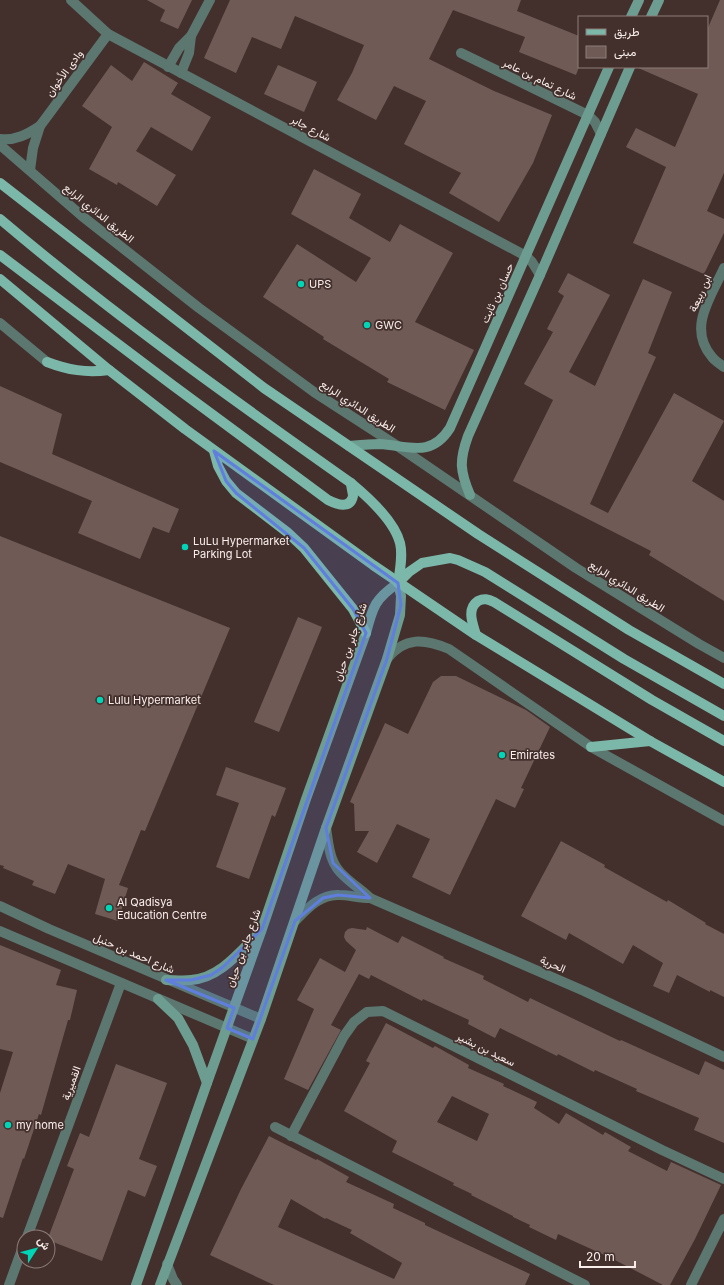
<svg xmlns="http://www.w3.org/2000/svg" width="724" height="1285" viewBox="0 0 724 1285" font-family="Inter,Vazirmatn,sans-serif">
<style>
.building{fill:#6f5a56;fill-rule:evenodd}
.lines{fill:none;stroke-linecap:round;stroke-linejoin:round}
.street{stroke:#5b7770;stroke-width:10}
.secondary{stroke:#6d9c91;stroke-width:10}
.primary{stroke:#7bb8aa;stroke-width:10}
.marked{fill:#5f7ede;fill-opacity:0.2;stroke:#5f7ede;stroke-width:3;stroke-linejoin:round}
.poi-dot{fill:#00d5b7;stroke:#43302d;stroke-width:1.5}
.labels{text-anchor:middle;stroke-width:3.5;stroke-linejoin:round;paint-order:stroke}
.street-label{font-size:11px;fill:#faeeeb;stroke:#43302d}
.poi-label{font-size:11px;fill:#faeeeb;stroke:#43302d;text-anchor:start}
</style>
<rect width="100%" height="100%" fill="#43302d"/>
<!-- building -->
<g class="building">
<polygon points="147,0 192,0 178,29 160,21 165,10"/>
<polygon points="230,0 521,0 517,11 579,36 579,67 576,75 519,52 525,37 453,10 429,59 494,91 552,115 533,163 499,222 449,193 461,173 404,144 426,101 394,86 376,120 337,100 352,73 364,45 295,16 281,49 252,37 236,73 204,58"/>
<polygon points="720,0 724,0 724,173 707,211 724,219 724,233 704,274 633,243 666,167 626,147 636,128 675,147 698,94 636,67 707,67 707,30"/>
<polygon points="144,62 178,83 171,94 211,117 192,151 151,127 136,151 176,175 157,206 118,182 117,185 89,169 112,127 82,106 111,65 132,81"/>
<polygon points="278,65 317,82 304,112 264,94"/>
<polygon points="314,169 361,194 349,218 390,242 400,224 453,253 415,322 474,350 445,410 387,382 389,379 323,339 324,337 263,297 297,244 356,282 371,258 291,214"/>
<polygon points="568,273 610,295 569,372 595,386 643,279 672,292 648,353 656,357 590,504 608,513 674,393 724,421 692,481 724,501 724,601 649,555 651,551 513,481 553,400 524,384 553,332 547,329 564,296 558,292"/>
<polygon points="0,386 62,414 52,454 179,509 169,533 153,527 140,559 78,533 92,501 0,462"/>
<polygon points="0,536 230,628 145,831 141,830 119,885 128,888 118,921 95,914 105,879 68,864 55,894 32,885 34,881 3,868 4,866 0,865"/>
<polygon points="298,617 322,627 279,732 254,722"/>
<polygon points="441,676 456,676 526,710 550,727 521,788 524,789 515,808 496,799 450,895 412,877 430,839 397,824 377,863 357,852 369,831 355,831 354,804 350,802 385,723 408,734 433,682"/>
<polygon points="226,767 286,788 275,817 272,815 249,879 216,867 239,803 216,795"/>
<polygon points="561,841 605,865 604,867 667,902 668,900 706,923 705,924 724,934 724,997 710,990 710,992 677,975 669,993 653,986 663,963 633,945 623,964 569,933 566,940 521,916"/>
<polygon points="367,927 398,943 402,936 444,957 443,958 484,976 483,979 528,1002 530,998 620,1041 621,1040 699,1075 705,1061 724,1070 724,1143 694,1130 699,1118 636,1091 637,1089 595,1070 594,1072 558,1054 557,1056 500,1028 495,1038 468,1024 469,1020 423,999 422,1001 371,975 369,979 359,974 331,1025 341,1030 308,1090 284,1079 314,1009 297,1000 320,958 345,972 356,950 346,941 344,937 345,932 348,929 352,928 366,930"/>
<polygon points="0,945 61,970 56,985 77,990 70,1020 68,1020 41,1115 39,1114 24,1159 23,1158 3,1218 0,1217 0,1093 13,1052 0,1049"/>
<path d="M386 1023 433 1048 435 1046 469 1065 468 1068 504 1084 503 1086 537 1102 534 1108 559 1124 566 1113 603 1135 605 1132 631 1147 628 1151 667 1171 671 1162 721 1185 695 1239 670 1285H663L611 1258 558 1234 556 1240 529 1227 530 1225 513 1217V1216L471 1195 472 1194 453 1185 454 1183 392 1152 397 1141 344 1111 370 1063 366 1061ZM452 1096 489 1114 477 1141 437 1122Z"/>
<polygon points="116,1064 167,1083 139,1159 157,1166 145,1197 128,1190 102,1261 48,1240 48,1238 74,1169 67,1166 80,1133 89,1137"/>
<path d="M269 1136 316 1160 317 1159 349 1177 346 1182 394 1204 393 1208 425 1223V1225L530 1274 525 1285H274L210 1255 241 1189ZM291 1199 325 1219 326 1218 352 1230 350 1233 402 1263 394 1279 278 1227Z"/>
</g>
<g class="lines">
<!-- street -->
<g class="street">
<polyline points="71,0 108,34 526,256 532,262 540,275"/>
<polyline points="461,53 588,115 595,122 601,134"/>
<polyline points="168,67 179,48 191,36"/>
<polyline points="181,73 189,53 191,36 210,0"/>
<path d="M0 139C15 141 28 134 40 126"/>
<polyline points="0,145 82,216 199,308 314,392 399,447 576,568 699,644 724,658"/>
<polyline points="30,170 33,148 40,126 108,34"/>
<path d="M724 268C711 297 687 328 712 357 715 361 720 364 724 367"/>
<polyline points="0,323 47,362"/>
<path d="M387 659C405 636 425 639 449 649L591 747 724 821"/>
<path d="M326 828C329 846 329 863 344 876 352 884 362 890 370 898L584 991 724 1057"/>
<polyline points="0,906 49,929 261,1019"/>
<path d="M295 921C307 909 320 894 339 895 349 895 359 898 370 898"/>
<polyline points="0,931 253,1039"/>
<polyline points="275,1127 585,1285"/>
<polyline points="291,1136 344,1036 354,1022 367,1012 383,1011 662,1150 724,1179"/>
<polyline points="27,1237 121,983"/>
<polyline points="167,1264 173,1279 177,1285"/>
<polyline points="9,1285 24,1244"/>
<polyline points="691,1285 724,1219"/>
</g>
<!-- secondary -->
<g class="secondary">
<polyline points="631,17 639,0"/>
<polyline points="651,17 659,0"/>
<path d="M349 446C360 445 370 444 380 444 409 446 431 458 450 428L609 67"/>
<path d="M470 495C460 471 459 461 468 436L540 275 630 67"/>
<path d="M166 980C174 980 183 981 191 980 221 978 241 950 261 931"/>
<polyline points="158,999 178,1018 193,1045 207,1083"/>
<path d="M136 1285 207 1083 262 929 306 799 366 633C373 606 375 599 398 583L401 596 400 615 387 659 326 828 261 1019 160 1285"/>
</g>
<!-- primary -->
<g class="primary">
<polyline points="0,183 264,388 478,534 629,630 724,684"/>
<path d="M0 219C112 314 232 399 351 483 368 497 394 520 400 543 403 555 400 570 398 583"/>
<path d="M0 255 171 384 328 500C336 504 350 510 353 496 353 493 351 487 351 483"/>
<polyline points="0,279 109,370 185,429 373,565 476,635 650,741 724,782"/>
<path d="M47 362C68 370 86 373 109 370"/>
<polyline points="214,451 218,466 226,481 236,493 287,532 304,548 353,609 366,633"/>
<polyline points="398,583 409,572 422,563 450,558 458,560 485,572 624,659 724,716"/>
<path d="M476 635C473 624 466 609 478 601 484 598 488 599 494 602L652 700 724 741"/>
<polyline points="591,747 650,741"/>
</g>
</g>
<!-- marked area -->
<path class="marked" d="M214 451 398 583 401 605 387 659 326 828 333 863 370 898 338 895 323 898 295 921 253 1039 227 1028 234 1008 166 980H191L211 975 223 967 262 929 366 633 353 609 304 548 236 493 226 481Z"/>
<!-- markers -->
<g class="poi-dot">
<circle cx="301" cy="284" r="4"/>
<circle cx="367" cy="325" r="4"/>
<circle cx="185" cy="547" r="4"/>
<circle cx="100" cy="700" r="4"/>
<circle cx="502" cy="755" r="4"/>
<circle cx="109" cy="908" r="4"/>
<circle cx="8" cy="1125" r="4"/>
</g>
<g class="labels">
<!-- street labels -->
<g class="street-label">
<text transform="translate(64 73) rotate(-54)" y="4">وادى الأخوان</text>
<text transform="translate(540 79) rotate(26)" y="4">شارع تمام بن عامر</text>
<text transform="translate(311 128) rotate(28)" y="4">شارع جابر</text>
<text transform="translate(99 213) rotate(39)" y="4">الطريق الدائري الرابع</text>
<text transform="translate(497 293) rotate(-66)" y="4">حسان بن ثابت</text>
<text transform="translate(700 293) rotate(-66)" y="4">ابن ربيعة</text>
<text transform="translate(358 406) rotate(33)" y="4">الطريق الدائري الرابع</text>
<text transform="translate(627 586) rotate(32)" y="4">الطريق الدائري الرابع</text>
<text transform="translate(350 642) rotate(-71)" y="4">شارع جابر بن حيان</text>
<text transform="translate(243 948) rotate(-70)" y="4">شارع جابر بن حيان</text>
<text transform="translate(134 953) rotate(23)" y="4">شارع احمد بن حنبل</text>
<text transform="translate(553 964) rotate(23)" y="4">الحرية</text>
<text transform="translate(486 1049) rotate(26)" y="4">سعيد بن بشير</text>
<text transform="translate(71 1083) rotate(-70)" y="4">القميرية</text>
</g>
<!-- poi labels -->
<g class="poi-label">
<text x="309" y="288">UPS</text>
<text x="375" y="329">GWC</text>
<text x="193" y="545">LuLu Hypermarket<tspan x="193" dy="13">Parking Lot</tspan></text>
<text x="108" y="704">Lulu Hypermarket</text>
<text x="510" y="759">Emirates</text>
<text x="117" y="906">Al Qadisya<tspan x="117" dy="13">Education Centre</tspan></text>
<text x="16" y="1129">my home</text>
</g>
</g>
<!-- legend -->
<rect x="578" y="16" width="130" height="52" fill="#43302d" stroke="#8c7c79"/>
<rect x="586" y="29" width="20" height="6" fill="#7bb8aa" stroke="#8c7c79"/>
<text x="614" y="36" font-size="12" fill="#faeeeb">طريق</text>
<rect x="586" y="46" width="20" height="12" fill="#6f5a56" stroke="#8c7c79"/>
<text x="614" y="56" font-size="12" fill="#faeeeb">مبنى</text>
<!-- north arrow -->
<g transform="translate(36 1249) rotate(54)"><circle r="19" fill="#43302d" stroke="#8c7c79"/>
<path d="M0-3L7 15L0 10L-7 15Z" fill="#00d5b7"/>
<text y="-6" font-size="11" font-weight="bold" text-anchor="middle" fill="#faeeeb">ش</text>
</g>
<!-- scale -->
<path d="M580 1261v6h55v-6" fill="none" stroke="#faeeeb" stroke-width="2"/>
<text x="586" y="1261" font-size="12" fill="#faeeeb" stroke="#43302d" stroke-width="3" paint-order="stroke">20 m</text>
</svg>
